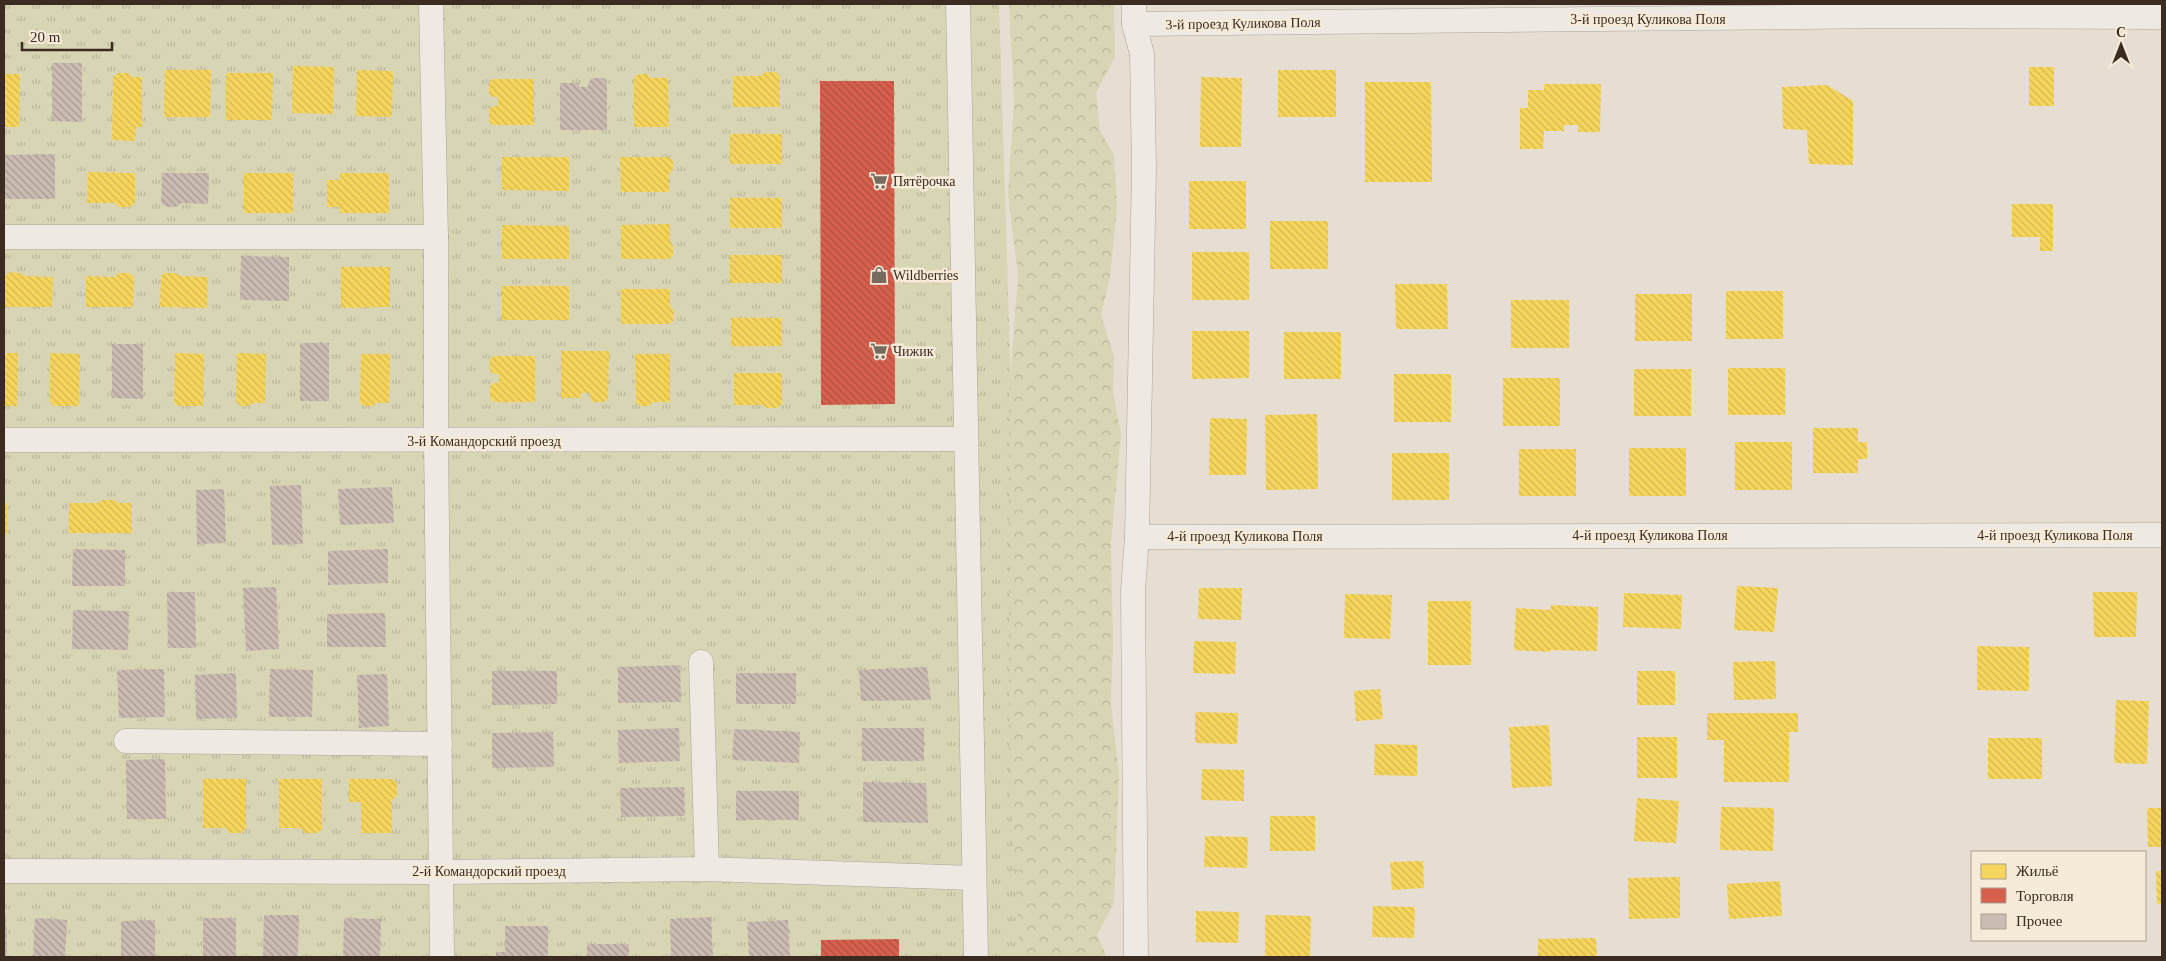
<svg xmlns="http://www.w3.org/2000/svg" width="2166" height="961" viewBox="0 0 2166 961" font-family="'Times New Roman',serif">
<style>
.grass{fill:url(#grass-tufts)}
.forest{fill:url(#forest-crowns)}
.homes{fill:url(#homes-back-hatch)}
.shops{fill:url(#shops-back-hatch)}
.building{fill:url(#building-back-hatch)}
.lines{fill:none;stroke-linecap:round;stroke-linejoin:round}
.minor-casing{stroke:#aca39a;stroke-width:25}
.minor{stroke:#eeeae3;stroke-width:24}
.labels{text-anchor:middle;stroke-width:5;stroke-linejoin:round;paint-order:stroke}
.street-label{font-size:14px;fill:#3b2b21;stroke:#f6ead9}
.poi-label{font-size:14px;fill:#3b2b21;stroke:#f6ead9;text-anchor:start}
</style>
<defs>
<pattern id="grass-tufts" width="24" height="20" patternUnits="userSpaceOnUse" patternTransform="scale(1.25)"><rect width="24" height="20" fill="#d8d5b5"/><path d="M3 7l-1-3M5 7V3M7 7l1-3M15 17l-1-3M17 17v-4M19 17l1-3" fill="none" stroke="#bab79b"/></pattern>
<pattern id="forest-crowns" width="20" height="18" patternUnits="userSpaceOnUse" patternTransform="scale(1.25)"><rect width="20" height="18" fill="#d8d5b5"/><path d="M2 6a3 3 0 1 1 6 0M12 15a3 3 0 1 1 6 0" fill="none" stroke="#bab79b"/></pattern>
<pattern id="homes-back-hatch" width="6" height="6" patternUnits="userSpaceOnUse" patternTransform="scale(1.25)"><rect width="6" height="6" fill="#f6d55c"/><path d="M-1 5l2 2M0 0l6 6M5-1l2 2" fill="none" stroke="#d4b750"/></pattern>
<pattern id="shops-back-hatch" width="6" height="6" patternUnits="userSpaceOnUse" patternTransform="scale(1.25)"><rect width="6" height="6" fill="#d6604d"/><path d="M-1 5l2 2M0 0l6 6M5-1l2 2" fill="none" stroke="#af4f40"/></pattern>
<pattern id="building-back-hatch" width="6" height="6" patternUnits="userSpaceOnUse" patternTransform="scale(1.25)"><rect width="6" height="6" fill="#cabcb3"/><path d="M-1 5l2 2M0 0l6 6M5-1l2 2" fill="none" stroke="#a59991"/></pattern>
</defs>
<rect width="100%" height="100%" fill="#e6ded2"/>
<!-- grass -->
<polygon class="grass" points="4,4 999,4 1029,957 4,957"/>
<!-- forest -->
<polygon class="forest" points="1009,4 1114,4 1115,57 1096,93 1100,131 1114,155 1117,208 1110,277 1101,315 1114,356 1113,394 1121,433 1111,542 1113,641 1111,704 1119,774 1114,903 1097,935 1107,957 1020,957 1009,770 1009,395 1018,276 1008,195 1014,102"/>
<!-- homes -->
<g class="homes">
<polygon points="293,66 334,67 333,114 292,113"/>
<rect x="2029" y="67" width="25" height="39"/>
<polygon points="165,70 211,70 210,117 164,117"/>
<polygon points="357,70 393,71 392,117 356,116"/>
<rect x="1278" y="70" width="58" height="47"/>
<polygon points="765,72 776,72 780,76 780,107 733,107 733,76 761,76"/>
<polygon points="118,73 128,73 132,77 142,77 142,127 136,127 135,141 112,140 113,77"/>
<polygon points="226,73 273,73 272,120 226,120"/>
<polygon points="4,74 20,74 19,127 4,127"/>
<polygon points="638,74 647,74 651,78 668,78 669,127 634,127 634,78"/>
<polygon points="1201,77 1242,78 1241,147 1200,147"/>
<polygon points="493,79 534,79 534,125 493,125 489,122 489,110 493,106 498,106 498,97 493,97 489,94 489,82"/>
<polygon points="1365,82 1431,82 1432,182 1365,182"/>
<polygon points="1544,84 1601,84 1600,132 1578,132 1578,125 1564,125 1564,131 1544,131 1543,149 1520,149 1520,108 1528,108 1528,90 1544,90"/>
<polygon points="1827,85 1853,101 1853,165 1809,164 1807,130 1783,129 1782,87"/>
<rect x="730" y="134" width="52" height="30"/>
<polygon points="502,157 569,157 569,191 502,190"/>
<polygon points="620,157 669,157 673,161 673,170 669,174 669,192 621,192"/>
<polygon points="88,172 135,173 135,203 130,207 119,207 115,203 87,203"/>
<rect x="244" y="173" width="49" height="40"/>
<polygon points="340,173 389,173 389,213 340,213 340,207 327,207 327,180 340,180"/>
<rect x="1189" y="181" width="57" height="48"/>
<rect x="730" y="198" width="52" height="30"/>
<polygon points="2012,204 2053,204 2053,251 2040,251 2040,237 2012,237"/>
<rect x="1270" y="221" width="58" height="48"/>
<polygon points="670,224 670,241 673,246 673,255 670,259 621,259 621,225"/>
<polygon points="502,225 569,226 569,259 502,259"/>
<rect x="1192" y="252" width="57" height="48"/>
<rect x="730" y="255" width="52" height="28"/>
<polygon points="341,267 390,267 390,307 341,308"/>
<polygon points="10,272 20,273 25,276 53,277 52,307 5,307 5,276"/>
<polygon points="119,273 129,273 134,277 133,307 86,307 86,276 114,277"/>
<polygon points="165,273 176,273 180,276 208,277 207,308 160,307 161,276"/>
<polygon points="1395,284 1447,284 1448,329 1396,329"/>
<rect x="502" y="286" width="67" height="34"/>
<polygon points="621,289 670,289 670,306 674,311 674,320 670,324 621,324"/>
<rect x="1726" y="291" width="57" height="48"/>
<rect x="1635" y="294" width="57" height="47"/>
<rect x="1511" y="300" width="58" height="48"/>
<rect x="731" y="318" width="51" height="28"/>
<polygon points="1192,331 1249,331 1249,378 1192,379"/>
<rect x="1284" y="332" width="57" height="47"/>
<polygon points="561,351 609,351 608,398 605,402 593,402 590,398 590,393 581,393 581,398 561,398"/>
<polygon points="4,353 18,353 17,406 4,406"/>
<polygon points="50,353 80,354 79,406 54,406 50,402"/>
<polygon points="175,353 204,354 203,406 178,406 174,402"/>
<polygon points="237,353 266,354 265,403 253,403 248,406 241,406 236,402"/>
<polygon points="361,354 390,354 389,403 377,403 373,406 365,406 360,403"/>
<polygon points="635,354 670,354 670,402 653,402 649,406 639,406 636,402"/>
<polygon points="494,356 535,356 535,402 494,402 490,398 490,386 494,383 499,383 499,374 494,374 490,371 490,359"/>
<rect x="1728" y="368" width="57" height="47"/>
<rect x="1634" y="369" width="57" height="47"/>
<polygon points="734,373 782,373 782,404 777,408 767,408 762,405 734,405"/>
<rect x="1394" y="374" width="57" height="48"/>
<rect x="1503" y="378" width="57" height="48"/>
<polygon points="1317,414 1318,489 1266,490 1265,415"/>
<polygon points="1210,418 1247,419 1246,475 1209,475"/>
<polygon points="1813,428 1858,428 1858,442 1867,442 1867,459 1858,459 1858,473 1813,473"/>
<rect x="1735" y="442" width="57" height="48"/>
<rect x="1629" y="448" width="57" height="48"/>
<rect x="1519" y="449" width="57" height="47"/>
<rect x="1392" y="453" width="57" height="47"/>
<polygon points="103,500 114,500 118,503 132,503 132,533 69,533 69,503 98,503"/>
<rect x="4" y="503" width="3" height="31"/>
<polygon points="1737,586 1778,588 1774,632 1734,630"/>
<polygon points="1199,588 1242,588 1241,620 1198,619"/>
<polygon points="2093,592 2137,592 2136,637 2094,637"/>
<polygon points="1624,593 1682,595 1681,629 1623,627"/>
<polygon points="1345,594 1392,595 1390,639 1344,638"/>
<rect x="1428" y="601" width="43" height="64"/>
<polygon points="1551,605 1598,607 1597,651 1550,650 1550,652 1514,650 1516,608 1551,610"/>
<polygon points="1194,641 1236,642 1235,674 1193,673"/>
<polygon points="1977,646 2029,647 2029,691 1977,690"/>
<polygon points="1775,661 1776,699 1734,700 1733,662"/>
<rect x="1637" y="671" width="38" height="34"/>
<polygon points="1380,689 1383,719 1356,721 1354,691"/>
<polygon points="2116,700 2149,701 2147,764 2114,763"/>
<polygon points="1195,712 1238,713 1237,744 1195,743"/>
<polygon points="1707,713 1798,713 1798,732 1789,732 1789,782 1724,782 1724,740 1707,740"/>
<polygon points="1549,725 1552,786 1512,788 1509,727"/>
<rect x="1637" y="737" width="40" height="41"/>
<rect x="1988" y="738" width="54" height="41"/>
<polygon points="1375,744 1417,745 1417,776 1374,775"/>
<polygon points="1202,769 1244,770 1244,801 1201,800"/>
<polygon points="203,779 246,779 246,828 242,833 229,833 226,828 203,828"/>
<polygon points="279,779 322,779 322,829 318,833 305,833 301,828 279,828"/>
<polygon points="349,779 392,779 397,783 397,796 392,800 392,833 361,833 361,802 349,802"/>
<polygon points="1637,798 1679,801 1676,843 1634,841"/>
<polygon points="1721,807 1774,808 1773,851 1720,850"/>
<polygon points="2147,808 2162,808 2162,847 2148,847"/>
<rect x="1270" y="816" width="45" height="35"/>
<polygon points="1205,836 1248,837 1247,868 1204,867"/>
<polygon points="1423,861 1424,888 1392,890 1390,862"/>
<polygon points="2156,871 2162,871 2162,904 2157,904"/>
<polygon points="1680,877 1680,918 1629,919 1628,878"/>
<polygon points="1780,881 1782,916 1729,919 1727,884"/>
<polygon points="1373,906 1415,907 1414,938 1372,937"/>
<polygon points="1196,911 1239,912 1238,943 1196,942"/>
<polygon points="1265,915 1311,916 1310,957 1265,957"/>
<polygon points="1596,938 1597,957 1538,957 1538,939"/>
</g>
<!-- shops -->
<g class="shops">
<polygon points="820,81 894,81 895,404 821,405"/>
<polygon points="899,939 899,957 821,957 821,940"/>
</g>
<!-- building -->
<g class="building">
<polygon points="52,63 82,63 82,122 52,121"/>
<polygon points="592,78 604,78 607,83 607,130 560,130 560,83 579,83 579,87 588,87 588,83"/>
<polygon points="55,154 55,199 4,199 4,155"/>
<polygon points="162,173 209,173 208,204 181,203 176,207 166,207 161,203"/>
<polygon points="241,256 289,257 289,301 240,300"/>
<rect x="300" y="343" width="29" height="58"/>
<polygon points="112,344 143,344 143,399 112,398"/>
<polygon points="301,485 303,544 272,545 270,486"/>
<polygon points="392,487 394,523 340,525 338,489"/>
<polygon points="224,489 226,543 197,544 196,490"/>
<polygon points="73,549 125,550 125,586 72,586"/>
<polygon points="388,549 388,583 328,585 328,551"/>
<polygon points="276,587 279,649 246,651 243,588"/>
<polygon points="167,592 195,592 196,648 168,648"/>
<polygon points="73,610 129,611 128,650 72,649"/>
<polygon points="385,613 386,647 327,647 327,614"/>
<polygon points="680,665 681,702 618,703 618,667"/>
<polygon points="927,667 931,700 861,701 859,670"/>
<polygon points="164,669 165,717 119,718 117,670"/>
<polygon points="270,669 313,670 312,717 269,717"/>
<polygon points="492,671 557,671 557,704 492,705"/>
<polygon points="236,673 237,718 196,719 195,675"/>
<rect x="736" y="673" width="60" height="31"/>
<polygon points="387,674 389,726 359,728 357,675"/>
<polygon points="679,728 680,761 619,763 618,730"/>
<rect x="862" y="728" width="62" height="33"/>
<polygon points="734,729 800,732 799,763 732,760"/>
<polygon points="553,732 554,767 492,768 492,733"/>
<polygon points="165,759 166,819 127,819 126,760"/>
<polygon points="863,782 926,783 928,823 863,822"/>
<polygon points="684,787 685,816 621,817 620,788"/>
<rect x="736" y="791" width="63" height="29"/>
<polygon points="4,915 6,915 7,957 4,957"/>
<polygon points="264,915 299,915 298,957 263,957"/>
<polygon points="711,917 713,957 671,957 670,919"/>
<polygon points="35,918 67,920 65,957 33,957"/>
<rect x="203" y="918" width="33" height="39"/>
<polygon points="344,918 381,919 380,957 343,957"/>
<polygon points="155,920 155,957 121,957 121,921"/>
<polygon points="788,920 790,957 749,957 747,922"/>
<polygon points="505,926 548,926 548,957 496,957 496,952 505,952"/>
<rect x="587" y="944" width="42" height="13"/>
</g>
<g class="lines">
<!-- minor casing -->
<g class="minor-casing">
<g id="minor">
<polyline points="431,4 436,237 436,441 442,957"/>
<polyline points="958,4 976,957"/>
<polyline points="1134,4 1134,24 1142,54 1144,168 1137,537 1133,590 1136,957"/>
<polyline points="1134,24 1887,16 2162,17"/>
<polyline points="4,237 436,237"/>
<polyline points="4,440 964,439"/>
<polyline points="1137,537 2162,535"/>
<polyline points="701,662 707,869"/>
<polyline points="126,741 440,744"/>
<polyline points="4,871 442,872 707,869 974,878"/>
</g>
</g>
<!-- minor -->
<use href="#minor" class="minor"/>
</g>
<!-- icons -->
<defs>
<g id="supermarket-bare" transform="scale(1.35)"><path d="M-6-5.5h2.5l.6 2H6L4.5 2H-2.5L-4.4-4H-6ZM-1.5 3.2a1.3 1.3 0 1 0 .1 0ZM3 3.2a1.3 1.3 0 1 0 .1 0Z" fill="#776a5f" stroke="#f6ead9" stroke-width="2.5" paint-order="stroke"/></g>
<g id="shop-bare" transform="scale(1.35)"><path d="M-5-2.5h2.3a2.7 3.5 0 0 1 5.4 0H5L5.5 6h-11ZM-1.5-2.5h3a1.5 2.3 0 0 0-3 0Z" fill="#776a5f" stroke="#f6ead9" stroke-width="2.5" paint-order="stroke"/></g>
</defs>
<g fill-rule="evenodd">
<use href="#supermarket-bare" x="879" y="181"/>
<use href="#shop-bare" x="879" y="275"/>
<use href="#supermarket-bare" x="879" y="351"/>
</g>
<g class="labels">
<!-- street labels -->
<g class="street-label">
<text x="1648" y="24">3-й проезд Куликова Поля</text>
<text transform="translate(1243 23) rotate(-1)" y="5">3-й проезд Куликова Поля</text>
<text x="484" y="446">3-й Командорский проезд</text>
<text x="1650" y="540">4-й проезд Куликова Поля</text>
<text x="2055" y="540">4-й проезд Куликова Поля</text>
<text x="1245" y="541">4-й проезд Куликова Поля</text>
<text x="489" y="876">2-й Командорский проезд</text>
</g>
<!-- poi labels -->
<g class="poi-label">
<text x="893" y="186">Пятёрочка</text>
<text x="893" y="280">Wildberries</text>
<text x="893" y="356">Чижик</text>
</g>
</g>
<!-- border -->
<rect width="2166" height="961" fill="none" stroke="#3b2b21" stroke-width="10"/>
<!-- legend -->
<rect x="1971" y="851" width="175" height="90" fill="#f6ead9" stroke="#ab9e8f"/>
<rect x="1981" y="864" width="25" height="15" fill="#f6d55c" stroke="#ab9e8f"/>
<text x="2016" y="876" font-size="15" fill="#3b2b21">Жильё</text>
<rect x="1981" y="888" width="25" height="15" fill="#d6604d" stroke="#ab9e8f"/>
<text x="2016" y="901" font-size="15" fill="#3b2b21">Торговля</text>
<rect x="1981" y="914" width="25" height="15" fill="#cabcb3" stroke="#ab9e8f"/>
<text x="2016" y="926" font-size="15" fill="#3b2b21">Прочее</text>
<!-- north arrow -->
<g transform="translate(2121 45)" stroke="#f6ead9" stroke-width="4" paint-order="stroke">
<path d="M0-4L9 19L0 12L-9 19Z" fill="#3b2b21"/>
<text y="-8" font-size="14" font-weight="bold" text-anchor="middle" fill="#3b2b21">С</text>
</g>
<!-- scale -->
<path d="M22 42v8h90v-8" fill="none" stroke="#3b2b21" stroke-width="2.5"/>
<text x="30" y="42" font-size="15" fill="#3b2b21" stroke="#f6ead9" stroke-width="4" paint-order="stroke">20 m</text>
</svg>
